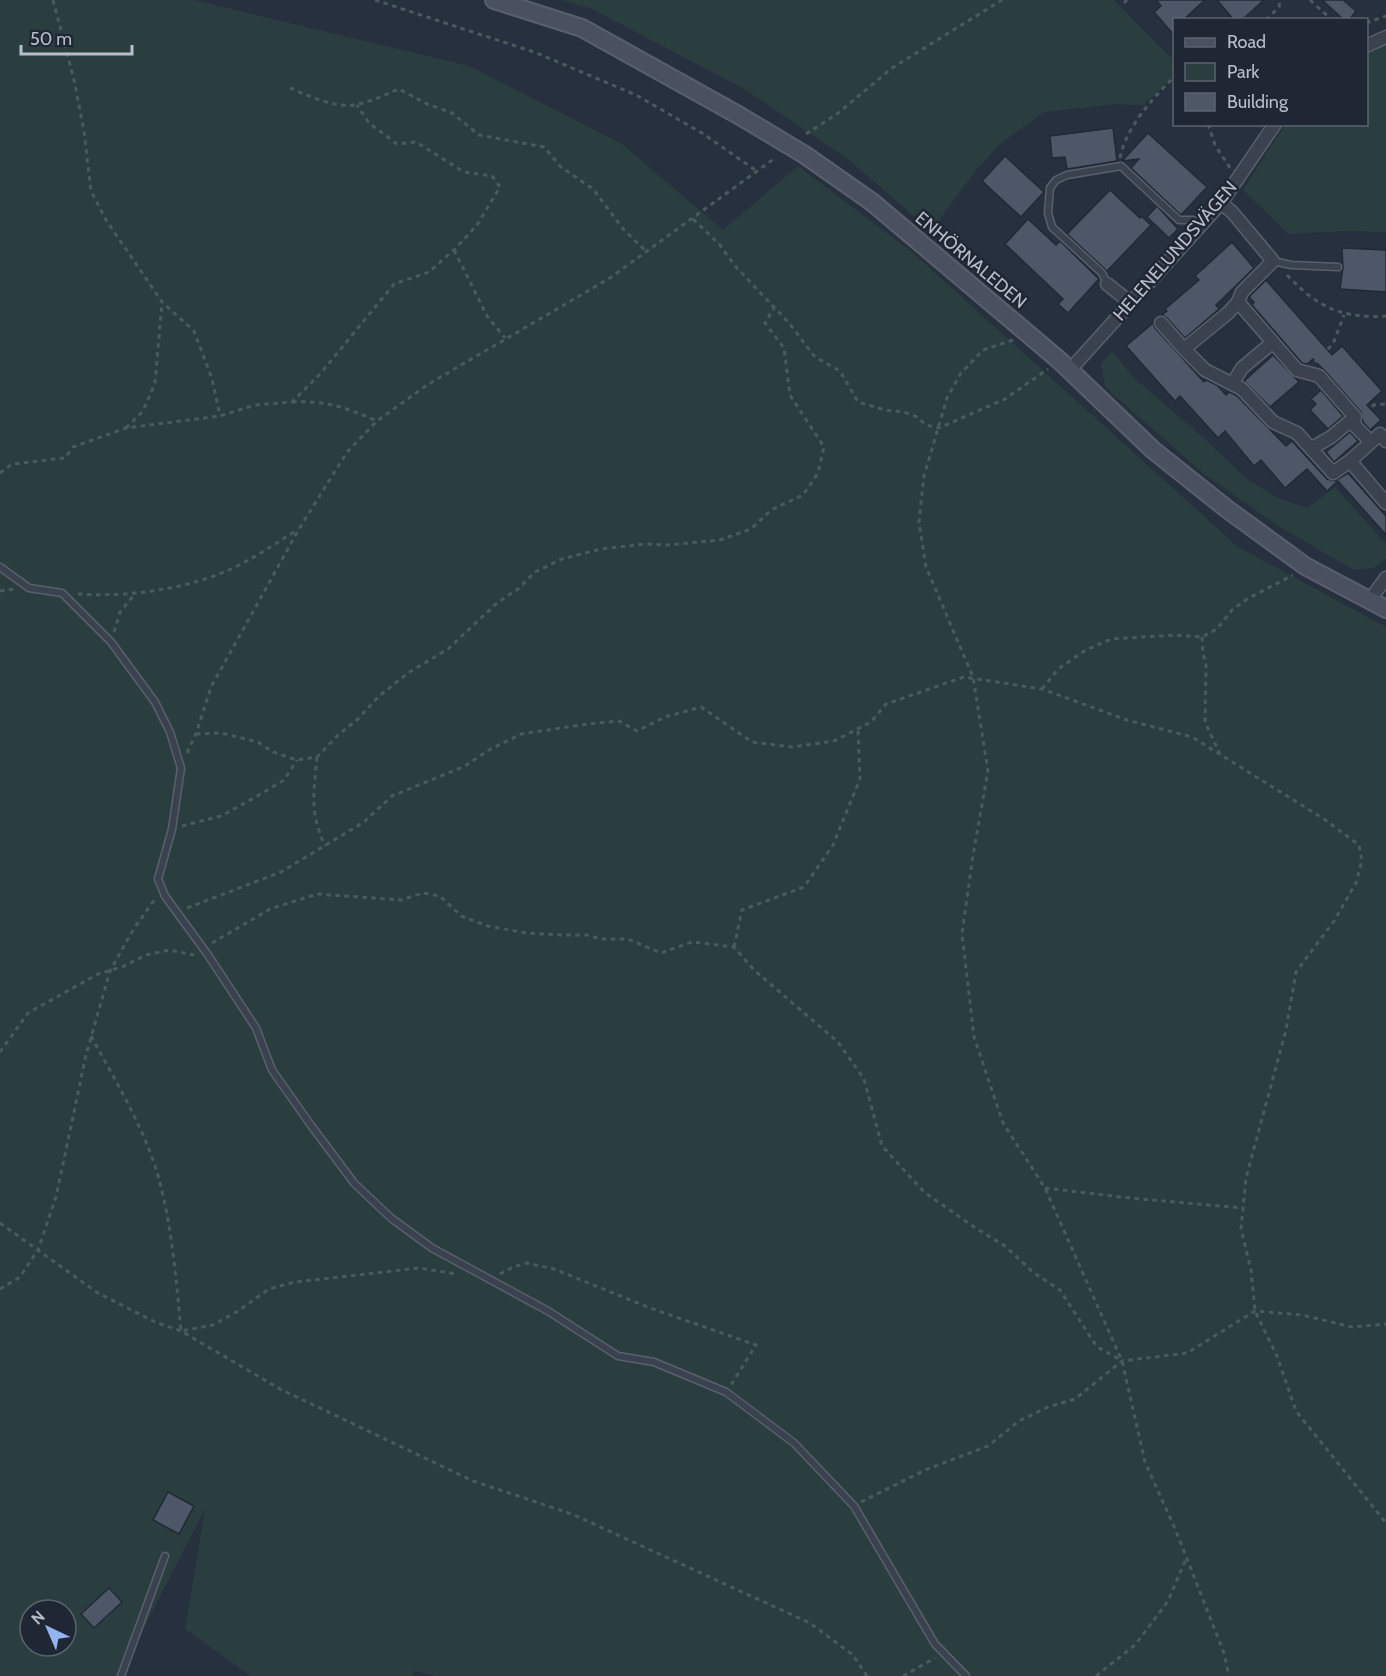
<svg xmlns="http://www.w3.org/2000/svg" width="1386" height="1676" viewBox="0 0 1386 1676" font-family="Cabin,sans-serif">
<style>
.green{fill:#2a3e40;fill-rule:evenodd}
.building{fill:#4d5767;stroke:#222936;stroke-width:1.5}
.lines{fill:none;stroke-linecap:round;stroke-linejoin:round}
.lane-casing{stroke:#59606c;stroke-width:9}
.street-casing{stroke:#59606c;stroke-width:15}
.secondary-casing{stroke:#59606c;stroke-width:20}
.path{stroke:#495b5e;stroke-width:3;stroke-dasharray:4.5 4.5;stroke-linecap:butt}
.lane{stroke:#3b424f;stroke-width:6}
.street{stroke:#3b424f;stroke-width:12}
.secondary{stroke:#495161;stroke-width:16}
.labels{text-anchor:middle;stroke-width:5;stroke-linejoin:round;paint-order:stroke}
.street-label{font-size:18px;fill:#b7bdc9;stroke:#202734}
</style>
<rect width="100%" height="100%" fill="#27303e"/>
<!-- green -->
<g class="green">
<path d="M0 0H194L469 66 622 144 723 230 798 166 913 253 1238 547 1386 627V1676H436L415 1671 411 1676H251L185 1629 205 1509 119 1676H0ZM30 1610H66V1646H30Z"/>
<polygon points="562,0 1114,0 1158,45 1174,60 1174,77 1143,105 1117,104 1044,112 999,145 973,174 931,231 849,160 746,90 590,8"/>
<polygon points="1386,45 1386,232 1344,231 1288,234 1243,190 1285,125 1366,124 1367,54"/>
<polygon points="1112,351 1132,376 1207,441 1248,480 1280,499 1308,508 1335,487 1386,544 1386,559 1373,568 1354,570 1280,527 1204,474 1105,387 1101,364"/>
</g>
<!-- building -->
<g class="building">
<polygon points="1156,0 1205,0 1183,20 1174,20 1174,35 1154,12 1161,6"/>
<polygon points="1217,0 1264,0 1242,20 1234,20"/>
<polygon points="1322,0 1343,0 1356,11 1349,20 1344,20"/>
<polygon points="1113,128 1117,161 1067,169 1065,157 1052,158 1050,136"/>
<polygon points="1148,133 1207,187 1181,215 1131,168 1139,159 1122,161"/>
<polygon points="1005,156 1044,192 1021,217 982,181"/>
<polygon points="1110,190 1140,218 1141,216 1151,225 1107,271 1067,234"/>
<polygon points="1157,206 1178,229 1169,238 1147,217"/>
<polygon points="1028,219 1056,245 1060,241 1099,279 1068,313 1058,304 1063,299 1005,244"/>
<polygon points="1232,242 1254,268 1216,305 1219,309 1185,338 1167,318 1162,315 1167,311 1165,309 1199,280 1195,276"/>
<polygon points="1342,248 1386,250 1386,292 1340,289 1343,268"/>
<polygon points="1266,280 1332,355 1342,346 1382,391 1367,405 1381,420 1370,430 1363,422 1361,412 1325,371 1313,359 1307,364 1302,363 1252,305 1254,302 1249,297"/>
<polygon points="1153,323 1155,328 1204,382 1206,380 1217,385 1226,395 1230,392 1237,396 1286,446 1292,441 1327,479 1335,481 1348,473 1386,516 1386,535 1338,481 1327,491 1307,469 1285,488 1261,460 1254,466 1225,431 1218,438 1180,396 1175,401 1126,346"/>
<polygon points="1273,355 1299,382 1270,407 1244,381"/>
<polygon points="1321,390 1343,416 1328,429 1310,410 1316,404 1311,399"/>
<polygon points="1350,432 1358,441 1334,462 1326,452"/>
<polygon points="168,1492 194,1506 179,1534 153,1520"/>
<polygon points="109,1588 122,1602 94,1628 81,1614"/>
</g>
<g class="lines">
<!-- lane casing -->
<g class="lane-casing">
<g id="lane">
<polyline points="1273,261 1291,265 1338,267"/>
<polyline points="1107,284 1102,273 1052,227 1048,213 1050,188 1056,180 1067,175 1121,166 1179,220 1193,220 1201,224"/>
<polyline points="0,567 29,588 62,593 111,642 155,702 170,732 181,768 172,829 158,879 165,896 208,955 256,1028 272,1070 310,1124 354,1183 391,1218 432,1248 548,1311 618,1356 654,1362 726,1392 794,1443 854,1506 935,1644 966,1676"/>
<polyline points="121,1676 165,1556"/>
</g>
</g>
<!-- street casing -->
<g class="street-casing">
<g id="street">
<polyline points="1366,46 1386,37"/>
<polyline points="1221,203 1232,212 1273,261 1242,292 1238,302 1297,370 1319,376 1355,417 1354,425 1371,442"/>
<polyline points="1107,284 1131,303"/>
<polyline points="1161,323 1184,349 1228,313 1238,302"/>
<polyline points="1184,349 1205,370 1242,389 1273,422 1297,433 1333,473 1350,461"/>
<polyline points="1069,371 1221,203 1275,124"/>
<polyline points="1233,383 1242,368 1273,342"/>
<polyline points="1386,441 1380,434 1350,461 1386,503"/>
<polyline points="1312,448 1331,437 1355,417"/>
<polyline points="1369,601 1386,578"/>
</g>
</g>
<!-- secondary casing -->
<g class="secondary-casing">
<polyline id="secondary" points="494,0 582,28 740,116 805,155 872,202 1059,360 1153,450 1227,509 1305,566 1386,609"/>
</g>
<!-- path -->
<g class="path">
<polyline points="53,0 74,80 84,131 91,191 106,220 162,302 194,331 212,379 220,416"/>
<polyline points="375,0 534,52 636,95 702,133 758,172"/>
<polyline points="1310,0 1332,20"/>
<polyline points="1124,3 1127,0"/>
<polyline points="1266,20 1279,7 1280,0"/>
<polyline points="1366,23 1386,16"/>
<path d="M290 88C309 96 338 110 359 104 373 101 386 94 399 89L427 104 452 113 479 135 544 147 561 167 593 189 624 230 647 252"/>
<polyline points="1208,124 1215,145 1230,168"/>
<polyline points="806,134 837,114 892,68 1002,0"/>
<path d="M1120 158C1126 127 1153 98 1174 77"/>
<polyline points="693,219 719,244 736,267 789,323 815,357 840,371 858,402 885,410 904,412 917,417 926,425 939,428 1005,399 1048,369"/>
<polyline points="454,250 487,316 505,338"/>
<path d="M1287 275C1317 307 1342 319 1386 316"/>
<polyline points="1013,340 983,350 961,373 947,398 924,476 919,522 926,567 973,677 988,771 973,855 962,934 974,1037 1003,1123 1045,1188 1122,1361 1145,1462 1176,1531 1224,1653 1229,1676"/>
<polyline points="1315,362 1333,344 1344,315"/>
<path d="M292 402C326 400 347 408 377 421"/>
<polyline points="1364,411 1374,405 1386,404"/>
<polyline points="126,428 143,411 155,383 162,302"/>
<polyline points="0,473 12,464 65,458 73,447 126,428 220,416 255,405 292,402 321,373 394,284 429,272 454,250 477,225 500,187 492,176 464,172 416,142 397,144 369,123 357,105"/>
<polyline points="0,591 15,589"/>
<path d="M78 594C128 597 183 590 229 570 253 559 275 544 297 530"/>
<polyline points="114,632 120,612 135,594"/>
<polyline points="1202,637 1203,654 1206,663 1205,722 1220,754"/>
<polyline points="1042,689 1058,669 1086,650 1111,639 1175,635 1202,637 1217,629 1232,610 1247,599 1293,575"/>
<polyline points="196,734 221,733 258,742 273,752 297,760 317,757 338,735 358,719 378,697 408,673 448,649 497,603 518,589 535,572 562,559 601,549 645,544 667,545 720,540 751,529 771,510 803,495 818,473 824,447 790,395 784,348 765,323 774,308"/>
<polyline points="187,753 196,734 211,687 299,529 347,452 377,421 427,385 610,278 775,158"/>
<path d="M317 757C314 794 309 811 325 846"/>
<polyline points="182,826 221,816 254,798 284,780 297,760"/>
<polyline points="187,908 281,872 364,822 392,796 465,766 489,750 521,734 588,724 619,721 637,731 665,717 701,707 752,742 792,747 834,741 871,722 886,704 964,677 1042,689 1127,720 1192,737 1324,819 1359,845 1362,860 1356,883 1334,921 1296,972 1286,1030 1246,1178 1241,1229 1251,1270 1255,1311 1277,1356 1296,1411 1386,1523"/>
<polyline points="212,943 270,909 317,894 402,900 422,893 440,896 461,916 488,926 526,933 561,935 587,935 601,939 628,939 661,953 692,942 734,947 754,970 838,1042 864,1079 882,1146 924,1192 974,1227 1005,1246 1034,1273 1060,1290 1097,1347 1121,1360"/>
<polyline points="734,947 742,910 804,887 833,845 860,779 858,729"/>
<path d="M91 1036C115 1080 142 1124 157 1172 172 1224 176 1278 181 1331L213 1325 238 1311 269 1289 295 1282 419 1268 457 1274"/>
<polyline points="0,1052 28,1013 98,974 122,967 146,955 169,950 194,955"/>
<polyline points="1045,1188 1130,1198 1243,1208"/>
<polyline points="0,1223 98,1293 155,1322 181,1331 280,1389 473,1481 572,1514 810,1623 853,1655 867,1676"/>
<polyline points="500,1274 513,1267 527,1263 554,1269 650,1308 756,1345 731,1385"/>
<polyline points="0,1289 20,1277 38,1250 56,1197 86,1055 110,971 133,930 155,899"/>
<polyline points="861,1502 925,1470 988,1446 1019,1421 1048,1407 1075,1399 1122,1361 1187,1353 1255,1311 1302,1315 1352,1327 1386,1324"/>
<polyline points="903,1676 935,1658"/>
<polyline points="1096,1676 1135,1645 1168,1601 1186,1559"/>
</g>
<!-- lane -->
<use href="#lane" class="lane"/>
<!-- street -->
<use href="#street" class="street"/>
<!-- secondary -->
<use href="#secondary" class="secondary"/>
</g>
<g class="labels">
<!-- street labels -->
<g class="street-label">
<text transform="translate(1175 251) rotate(-49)" y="6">HELENELUNDSVÄGEN</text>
<text transform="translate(971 260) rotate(40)" y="6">ENHÖRNALEDEN</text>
</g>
</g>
<!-- legend -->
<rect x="1173" y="18" width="195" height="108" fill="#202734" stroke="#5c6370" stroke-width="1.5"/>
<rect x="1185" y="38" width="30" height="9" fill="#495161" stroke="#5c6370" stroke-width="1.5"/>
<text x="1227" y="48" font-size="18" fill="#b7bdc9">Road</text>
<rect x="1185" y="63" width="30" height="18" fill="#2a3e40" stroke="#5c6370" stroke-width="1.5"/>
<text x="1227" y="78" font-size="18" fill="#b7bdc9">Park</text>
<rect x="1185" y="93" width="30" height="18" fill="#4d5767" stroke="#5c6370" stroke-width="1.5"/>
<text x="1227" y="108" font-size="18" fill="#b7bdc9">Building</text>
<!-- north arrow -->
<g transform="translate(48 1628) rotate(316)"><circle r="28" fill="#202734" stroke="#5c6370" stroke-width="1.5"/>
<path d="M0-4.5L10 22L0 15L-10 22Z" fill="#94b4f1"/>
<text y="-9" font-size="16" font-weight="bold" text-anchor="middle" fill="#b7bdc9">N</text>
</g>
<!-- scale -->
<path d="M21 45v9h111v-9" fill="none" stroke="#b7bdc9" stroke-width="3"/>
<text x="30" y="45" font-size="18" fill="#b7bdc9" stroke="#202734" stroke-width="4.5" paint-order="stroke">50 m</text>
</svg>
